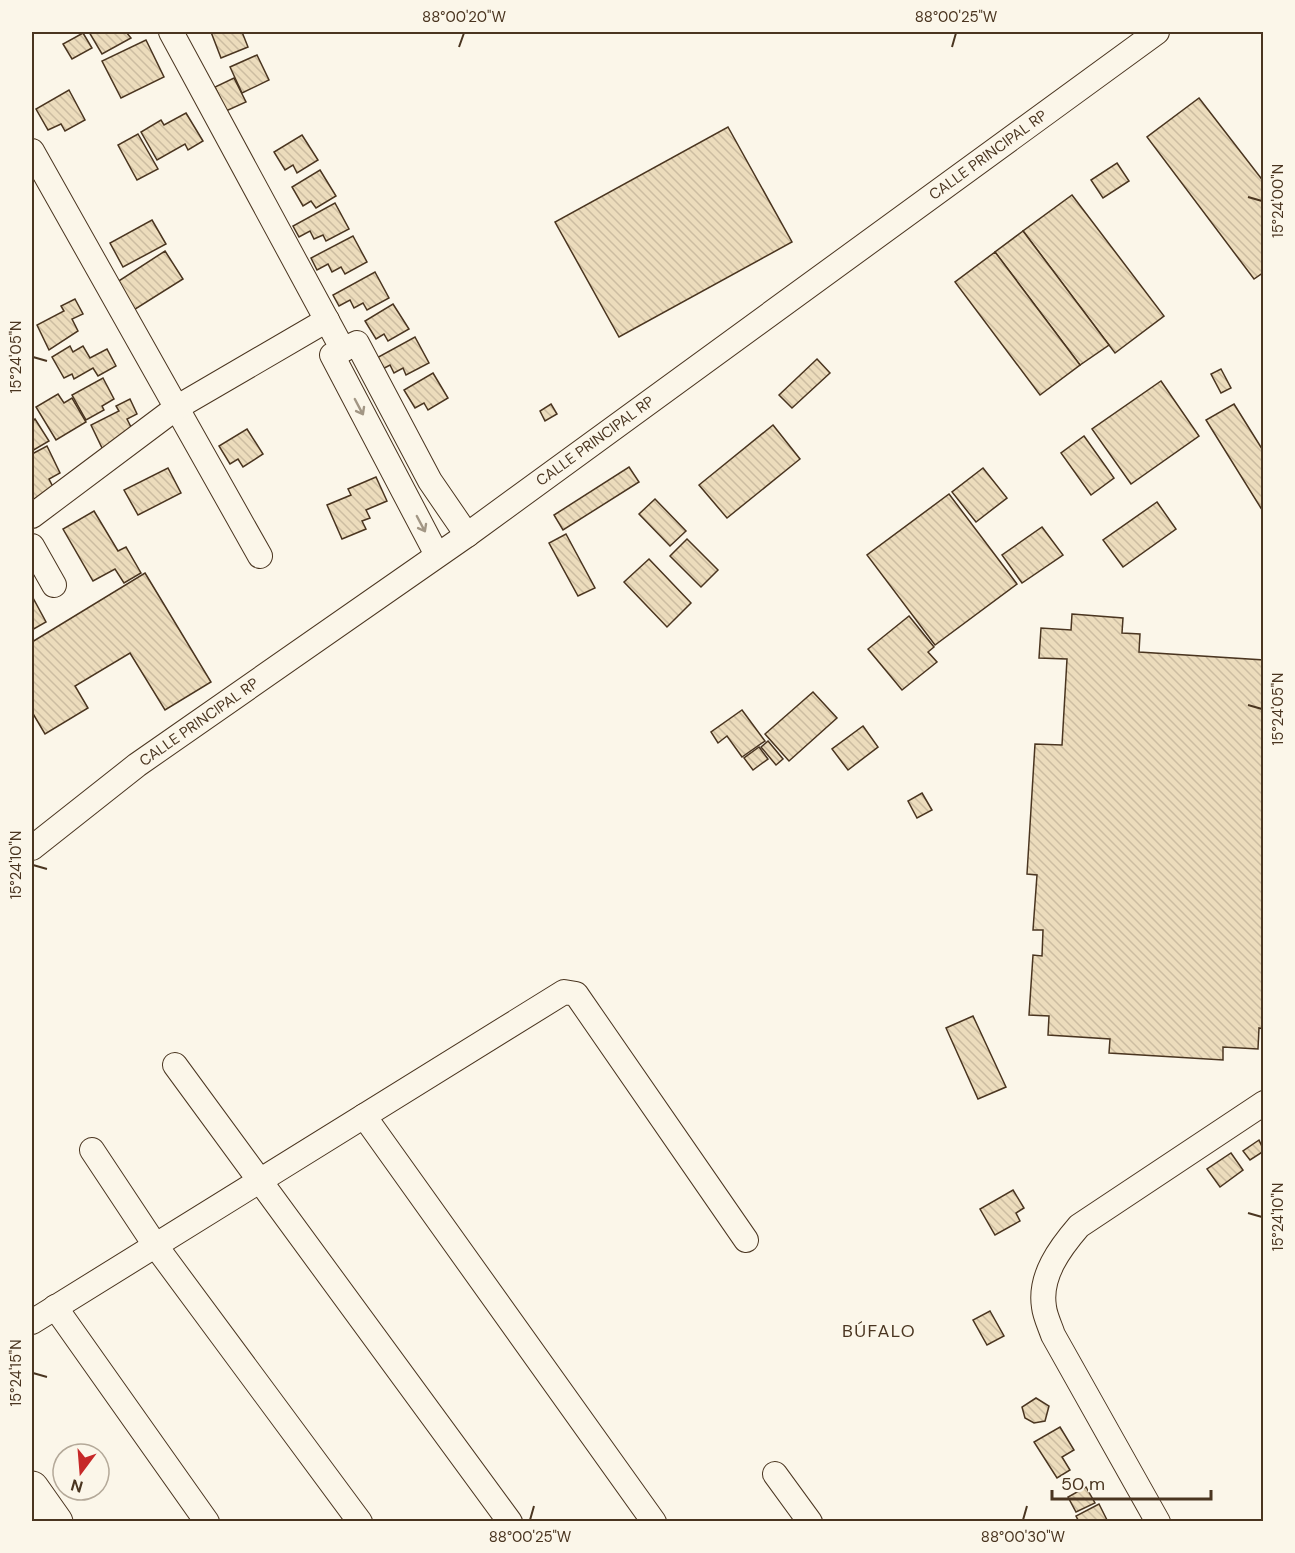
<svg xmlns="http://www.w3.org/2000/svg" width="1295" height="1553" viewBox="0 0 1295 1553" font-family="'DM Sans',sans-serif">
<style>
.building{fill:url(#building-back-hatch);stroke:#4a3520;stroke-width:1.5}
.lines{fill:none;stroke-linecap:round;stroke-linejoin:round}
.minor-casing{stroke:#4a3520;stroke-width:26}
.highway-casing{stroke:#4a3520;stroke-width:35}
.minor{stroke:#fbf6e9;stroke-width:24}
.highway{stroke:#fbf6e9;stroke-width:33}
.oneway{stroke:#a29684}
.ticks{fill:none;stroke:#4a3520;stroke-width:2}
.labels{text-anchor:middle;stroke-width:4.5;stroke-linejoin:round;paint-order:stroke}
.street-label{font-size:15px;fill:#4a3520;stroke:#fbf6e9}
.quarter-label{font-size:18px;letter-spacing:1.5px;fill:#4a3520;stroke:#fbf6e9}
.neatline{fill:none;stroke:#4a3520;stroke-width:2}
.ticks-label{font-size:15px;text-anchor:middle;fill:#4a3520}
</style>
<defs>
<pattern id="building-back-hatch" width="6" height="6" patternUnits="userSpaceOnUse" patternTransform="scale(1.5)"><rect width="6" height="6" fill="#ecdcbc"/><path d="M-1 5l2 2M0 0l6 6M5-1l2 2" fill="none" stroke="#ccbda1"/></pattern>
</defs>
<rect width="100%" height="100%" fill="#fbf6e9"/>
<!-- building -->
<g class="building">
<polygon points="89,32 126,32 131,38 102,54"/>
<polygon points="211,32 242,32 248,47 221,58"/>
<polygon points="83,33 92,48 72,59 63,44"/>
<polygon points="146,40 164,77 121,98 102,61"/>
<polygon points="257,55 269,80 242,93 230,67"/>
<polygon points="234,78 246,102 226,111 215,87"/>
<polygon points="69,90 85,120 65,131 61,124 48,130 36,109"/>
<polygon points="1199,98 1264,182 1264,272 1254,279 1147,137"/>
<polygon points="186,113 203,141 188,150 185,144 157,160 141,132 161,120 164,125"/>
<polygon points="728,127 792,242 619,337 555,222"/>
<polygon points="138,134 158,169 137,180 118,145"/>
<polygon points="302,135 318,160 297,173 293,165 285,170 274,152"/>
<polygon points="1117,163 1129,181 1103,198 1091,180"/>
<polygon points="320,170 336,196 316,208 311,201 303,206 292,187"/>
<polygon points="1072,195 1164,316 1115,353 1023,231"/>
<polygon points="335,203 349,229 326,241 323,235 314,239 310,231 299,237 293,226"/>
<polygon points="152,220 166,244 123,267 110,243"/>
<polygon points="1023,231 1109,345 1080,365 995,252"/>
<polygon points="353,236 367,262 345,274 341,267 332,272 328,264 317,270 311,258"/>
<polygon points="165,251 183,279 129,313 111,286"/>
<polygon points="995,252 1080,365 1040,395 955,282"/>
<polygon points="375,272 389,298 367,310 363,303 354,308 350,300 339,306 333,295"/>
<polygon points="75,299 83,314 72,319 78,331 49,350 37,325 64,311 61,306"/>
<polygon points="393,304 409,329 388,341 384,334 376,339 365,321"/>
<polygon points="415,337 429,363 406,375 403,368 394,373 390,365 379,371 373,360"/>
<polygon points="70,346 73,352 83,346 90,358 107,349 116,366 98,376 93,368 74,379 72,374 64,378 52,357"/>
<polygon points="817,359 830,373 792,408 779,395"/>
<polygon points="1221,369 1231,388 1221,393 1211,374"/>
<polygon points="433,373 448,398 428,410 424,403 415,408 404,390"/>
<polygon points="103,378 114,399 102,406 104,410 86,420 72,395"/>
<polygon points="1161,381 1199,436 1131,484 1092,429"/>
<polygon points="58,394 64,403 72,398 86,422 56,440 36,407"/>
<polygon points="130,399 137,414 127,419 133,431 103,450 91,425 119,411 116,406"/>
<polygon points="551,404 557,414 545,421 540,411"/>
<polygon points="1234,404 1264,452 1264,513 1206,420"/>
<polygon points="35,419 49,441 32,451 32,422"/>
<polygon points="773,425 800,459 727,518 699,485"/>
<polygon points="247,429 263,454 243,467 238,459 230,464 219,446"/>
<polygon points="1084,436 1114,478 1091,495 1061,453"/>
<polygon points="47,446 60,473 49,479 55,491 32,503 32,454"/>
<polygon points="629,467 639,482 563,530 554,515"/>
<polygon points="168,468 181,493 138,515 124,490"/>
<polygon points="983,468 1007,498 976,522 952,492"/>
<polygon points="376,477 387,501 366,510 370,518 362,521 366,529 342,539 327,505 351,495 348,489"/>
<polygon points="949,494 1017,584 935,645 867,555"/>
<polygon points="655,499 686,531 670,546 639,514"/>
<polygon points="1157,502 1176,529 1123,567 1103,540"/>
<polygon points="94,511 118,551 126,547 141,573 124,583 115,569 93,581 63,529"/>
<polygon points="1042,527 1063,555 1022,583 1002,555"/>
<polygon points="566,534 595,588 578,596 549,543"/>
<polygon points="687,539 718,570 701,587 670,556"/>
<polygon points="649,559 691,603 667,627 624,582"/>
<polygon points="145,573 211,682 165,710 130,653 75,686 88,708 45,734 32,712 32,642"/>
<polygon points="32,596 46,622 32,630"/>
<polygon points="1072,614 1123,618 1122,633 1140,634 1139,652 1264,660 1264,1029 1259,1028 1258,1049 1223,1047 1223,1060 1109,1053 1110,1039 1048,1035 1049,1016 1029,1015 1033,955 1042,956 1043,930 1033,930 1037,875 1027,874 1035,744 1062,745 1067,659 1039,658 1041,628 1071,630"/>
<polygon points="909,616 934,647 928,652 937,662 902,690 868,649"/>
<polygon points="813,692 837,718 789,761 765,734"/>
<polygon points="742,710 765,741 742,757 727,736 718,743 711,732"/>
<polygon points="863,726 878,747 848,770 832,749"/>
<polygon points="768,741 783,759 776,765 761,747"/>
<polygon points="759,747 768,759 753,770 744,758"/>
<polygon points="922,793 932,810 917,818 908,801"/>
<polygon points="973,1016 1006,1087 978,1099 946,1028"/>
<polygon points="1259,1140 1264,1151 1250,1160 1243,1151"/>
<polygon points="1231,1153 1243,1170 1220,1187 1207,1169"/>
<polygon points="1013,1190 1024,1208 1016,1213 1020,1221 995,1235 980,1209"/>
<polygon points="990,1311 1004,1336 987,1345 973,1320"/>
<polygon points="1036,1398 1049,1406 1045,1421 1034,1423 1025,1418 1022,1407"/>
<polygon points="1060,1427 1074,1450 1062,1457 1070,1470 1057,1478 1034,1442"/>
<polygon points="1086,1487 1095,1503 1076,1512 1068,1497"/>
<polygon points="1099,1504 1108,1522 1079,1522 1076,1516"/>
</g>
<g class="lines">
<!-- minor casing -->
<g class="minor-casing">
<g id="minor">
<polyline points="171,32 343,350"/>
<polyline points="32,151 260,556"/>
<polyline points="32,516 176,408 327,320"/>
<polyline points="32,546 54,585"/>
<polyline points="437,555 332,355 357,343 430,481 467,535"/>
<polyline points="32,848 137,765 467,535 1157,32"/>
<polyline points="175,1065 510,1522"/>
<polyline points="364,1116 654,1522"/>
<polyline points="92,1150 155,1245 360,1522"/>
<polyline points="55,1307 207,1522"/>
<polyline points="32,1322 564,992 576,994 746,1240"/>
<polyline points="775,1474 810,1522"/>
<path d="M1158 1522 1053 1335C1050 1326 1045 1316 1044 1307 1039 1276 1060 1248 1079 1226L1264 1103"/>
</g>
</g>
<!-- highway casing -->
<g class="highway-casing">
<polyline id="highway" points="32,1488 56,1522"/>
</g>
<!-- minor -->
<use href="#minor" class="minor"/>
<!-- highway -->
<use href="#highway" class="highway"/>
</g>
<!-- one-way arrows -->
<defs><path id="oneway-shaft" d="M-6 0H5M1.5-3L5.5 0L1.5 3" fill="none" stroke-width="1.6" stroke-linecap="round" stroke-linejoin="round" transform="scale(1.5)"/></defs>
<g class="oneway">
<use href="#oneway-shaft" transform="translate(359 407) rotate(62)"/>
<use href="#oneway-shaft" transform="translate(421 524) rotate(62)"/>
</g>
<!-- ticks -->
<path class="ticks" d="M459 47 464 33M952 47 956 33M1248 197 1262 201M33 357 47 361M1248 705 1262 709M33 865 47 869M1248 1213 1262 1217M33 1373 47 1377M530 1520 534 1506M1023 1520 1027 1506"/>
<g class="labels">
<!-- street labels -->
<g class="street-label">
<text transform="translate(988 155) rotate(-36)" y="5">CALLE PRINCIPAL RP</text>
<text transform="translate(595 441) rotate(-36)" y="5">CALLE PRINCIPAL RP</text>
<text transform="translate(199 722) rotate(-35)" y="5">CALLE PRINCIPAL RP</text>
</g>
<!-- quarter labels -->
<g class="quarter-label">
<text x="879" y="1337">BÚFALO</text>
</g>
</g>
<!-- border -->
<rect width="1295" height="1553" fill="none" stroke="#fbf6e9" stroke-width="66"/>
<!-- north arrow -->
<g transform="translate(81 1472) rotate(196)"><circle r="28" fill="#fbf6e9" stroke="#b4a999" stroke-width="1.5"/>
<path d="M0-4.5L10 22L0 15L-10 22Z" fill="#c62828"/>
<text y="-9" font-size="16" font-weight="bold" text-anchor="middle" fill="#4a3520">N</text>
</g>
<!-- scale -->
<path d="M1052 1490v9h159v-9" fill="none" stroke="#4a3520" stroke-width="3"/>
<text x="1061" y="1490" font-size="18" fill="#4a3520" stroke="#fbf6e9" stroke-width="4.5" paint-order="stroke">50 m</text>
<rect x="33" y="33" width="1229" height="1487" class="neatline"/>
<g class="ticks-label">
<text x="464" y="22">88°00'20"W</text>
<text x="956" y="22">88°00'25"W</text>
<text transform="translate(1278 201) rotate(-90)" y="5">15°24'00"N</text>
<text transform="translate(16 357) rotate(-90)" y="5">15°24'05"N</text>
<text transform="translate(1278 709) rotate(-90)" y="5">15°24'05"N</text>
<text transform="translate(16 865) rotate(-90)" y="5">15°24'10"N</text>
<text transform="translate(1278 1217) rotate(-90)" y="5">15°24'10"N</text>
<text transform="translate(16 1373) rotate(-90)" y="5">15°24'15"N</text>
<text x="530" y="1542">88°00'25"W</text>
<text x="1023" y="1542">88°00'30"W</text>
</g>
</svg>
